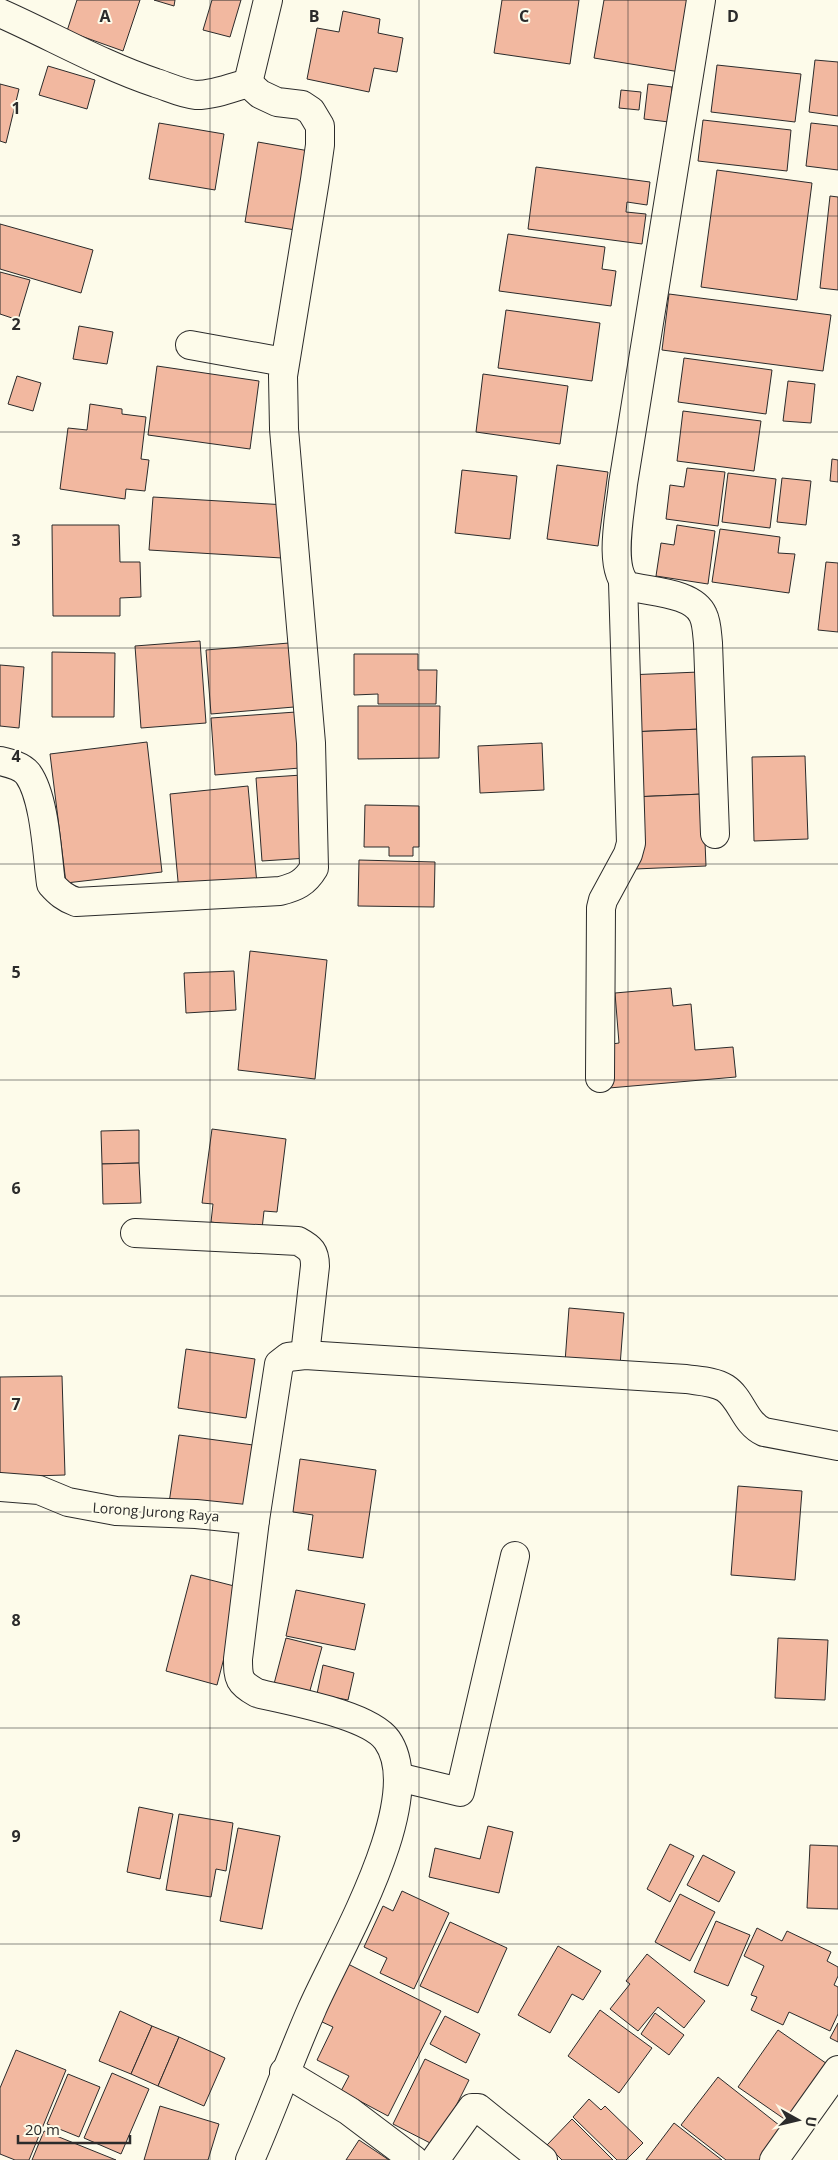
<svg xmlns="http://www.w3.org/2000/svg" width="838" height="2160" viewBox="0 0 838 2160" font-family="'Open Sans',sans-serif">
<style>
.building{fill:#f2b8a0;stroke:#2b2b2b}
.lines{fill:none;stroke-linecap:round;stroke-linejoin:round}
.minor-casing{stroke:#2b2b2b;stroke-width:30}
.minor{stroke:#fdfbea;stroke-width:28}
.grid{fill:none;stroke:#2b2b2b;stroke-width:1;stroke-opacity:0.55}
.labels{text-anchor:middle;stroke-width:4;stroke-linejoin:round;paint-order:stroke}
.street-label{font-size:14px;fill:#2b2b2b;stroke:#fdfbea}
.grid-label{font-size:16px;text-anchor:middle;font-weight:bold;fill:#2b2b2b;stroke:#fdfbea;stroke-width:4;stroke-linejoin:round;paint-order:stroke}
</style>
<rect width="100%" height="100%" fill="#fdfbea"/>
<!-- building -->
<g class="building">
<polygon points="77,0 140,0 123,51 67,31"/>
<polygon points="154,0 175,0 174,6"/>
<polygon points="212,0 241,0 230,37 203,30"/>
<polygon points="502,0 579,0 570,64 494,53"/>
<polygon points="604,0 692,0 680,72 594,58"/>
<polygon points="343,11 380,19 378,33 403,38 397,72 374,68 369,92 307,79 317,28 339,32"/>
<polygon points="815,60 838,62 838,116 809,112"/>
<polygon points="717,65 801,74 795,122 711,112"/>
<polygon points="48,66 95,80 87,109 39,95"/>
<polygon points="0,84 19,89 6,143 0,141"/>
<polygon points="648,84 672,87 669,122 644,119"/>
<polygon points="621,90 641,92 639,110 619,108"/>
<polygon points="703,120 791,130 787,171 698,161"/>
<polygon points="159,123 224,134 215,190 149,179"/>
<polygon points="811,123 838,126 838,170 806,166"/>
<polygon points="258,142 315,152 302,231 245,222"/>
<polygon points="536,167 650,182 647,205 627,202 626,212 646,214 642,244 528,229"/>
<polygon points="717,170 812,183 797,300 701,287"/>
<polygon points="830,196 838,197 838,290 820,288"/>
<polygon points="0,224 93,250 81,293 0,269"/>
<polygon points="508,234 605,247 602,269 616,271 611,306 499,291"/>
<polygon points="0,272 30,280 18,320 0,314"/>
<polygon points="669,294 831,315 823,371 662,350"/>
<polygon points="506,310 600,323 592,381 498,368"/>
<polygon points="79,326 113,332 107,364 73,359"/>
<polygon points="684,358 772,370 766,414 678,402"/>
<polygon points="157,366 259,381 250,449 148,435"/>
<polygon points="483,374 568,386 560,444 476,432"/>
<polygon points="17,376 41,383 33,411 8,404"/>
<polygon points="788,381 815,384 811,423 783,421"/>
<polygon points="90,404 122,409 122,414 146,417 141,459 149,460 145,491 126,489 125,499 60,489 68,428 87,430"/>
<polygon points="683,411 761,421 754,471 677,461"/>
<polygon points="832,459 838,460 838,482 830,481"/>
<polygon points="557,465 608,472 598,546 547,539"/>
<polygon points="687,468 725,472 718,526 666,519 670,485 684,487"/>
<polygon points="462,470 517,476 510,539 455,533"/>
<polygon points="728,473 776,479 770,528 722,522"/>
<polygon points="782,478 811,481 806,525 777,522"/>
<polygon points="153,497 286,505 282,558 149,550"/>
<polygon points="52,525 119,525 120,562 140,562 141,597 120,598 120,616 53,616"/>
<polygon points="677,525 715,531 708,584 656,576 661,543 674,545"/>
<polygon points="720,529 780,537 778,553 795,554 789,593 712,582"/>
<polygon points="826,562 838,563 838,632 818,630"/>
<polygon points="200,641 206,723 141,728 135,646"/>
<polygon points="289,643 294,707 211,714 206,650"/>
<polygon points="52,652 115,653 114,717 52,717"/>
<polygon points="354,654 418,654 418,670 437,670 436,704 378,704 378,694 354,695"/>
<polygon points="0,665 24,667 19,728 0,726"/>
<polygon points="699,672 701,729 629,732 627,675"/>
<polygon points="358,706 440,706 439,758 358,759"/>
<polygon points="296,712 300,768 215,775 211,718"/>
<polygon points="701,729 703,794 632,797 629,732"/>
<polygon points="147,742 162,872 66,883 50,754"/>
<polygon points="542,743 544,790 480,793 478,746"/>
<polygon points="805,756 808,839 754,841 752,757"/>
<polygon points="302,775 308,858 262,861 256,778"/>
<polygon points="248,786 257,884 179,892 170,794"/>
<polygon points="703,794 706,866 635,869 632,797"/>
<polygon points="365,805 419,806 419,847 413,847 413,856 389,856 389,847 364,847"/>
<polygon points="359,860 435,862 434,907 358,906"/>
<polygon points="250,951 327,960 315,1079 238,1070"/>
<polygon points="234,971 236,1010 186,1013 184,973"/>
<polygon points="671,988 673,1006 691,1004 695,1050 733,1047 736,1077 609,1088 605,1045 619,1043 615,993"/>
<polygon points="212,1129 286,1139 277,1212 264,1211 262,1229 211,1222 213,1204 202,1203"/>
<polygon points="139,1130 139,1163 102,1164 101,1131"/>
<polygon points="139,1163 141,1203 103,1204 102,1164"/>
<polygon points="569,1308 624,1313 620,1366 565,1362"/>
<polygon points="186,1349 255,1359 246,1418 178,1408"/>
<polygon points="62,1376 65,1475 0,1477 0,1377"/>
<polygon points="179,1435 253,1445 244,1513 169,1503"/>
<polygon points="300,1459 376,1470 363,1558 308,1550 313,1515 293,1512"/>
<polygon points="738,1486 802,1491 795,1580 731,1575"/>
<polygon points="191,1575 242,1588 217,1685 166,1671"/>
<polygon points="296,1590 365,1604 355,1650 286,1636"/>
<polygon points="286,1638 322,1647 309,1694 274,1684"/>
<polygon points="778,1638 828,1640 825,1700 775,1698"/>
<polygon points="323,1665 354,1673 348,1700 317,1694"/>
<polygon points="139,1807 173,1814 160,1879 127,1872"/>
<polygon points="179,1814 233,1823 226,1871 216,1869 211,1897 166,1890"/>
<polygon points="488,1826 513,1832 499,1893 429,1877 435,1848 480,1859"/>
<polygon points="238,1828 280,1836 262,1929 220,1921"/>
<polygon points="670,1844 694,1856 670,1902 647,1889"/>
<polygon points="810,1845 838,1846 838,1909 807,1908"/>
<polygon points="703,1855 735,1872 719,1902 687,1885"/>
<polygon points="402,1891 449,1913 414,1989 380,1973 387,1958 364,1947 383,1906 393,1911"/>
<polygon points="680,1894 715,1912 690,1961 655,1942"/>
<polygon points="716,1921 750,1935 728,1986 694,1972"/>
<polygon points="450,1922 507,1948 478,2013 420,1986"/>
<polygon points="757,1928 782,1941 787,1931 831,1952 827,1961 838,1967 838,1976 834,1985 838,1987 838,2014 830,2031 789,2012 783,2025 751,2010 757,1997 751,1995 764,1966 744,1956"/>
<polygon points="558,1946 601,1971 583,2000 572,1994 550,2033 518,2015"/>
<polygon points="647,1954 705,2001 684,2028 658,2007 638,2031 610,2009 630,1984 626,1981"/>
<polygon points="348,1964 441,2011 388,2116 341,2091 349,2076 317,2060 333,2027 320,2021"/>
<polygon points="600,2010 652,2048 619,2093 568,2056"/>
<polygon points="120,2011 152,2026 131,2074 99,2061"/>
<polygon points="655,2013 684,2035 669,2055 641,2034"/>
<polygon points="445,2016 480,2034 466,2063 430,2044"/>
<polygon points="838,2023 838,2042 830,2038"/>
<polygon points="152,2026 179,2037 158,2086 131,2074"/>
<polygon points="778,2030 833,2068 793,2125 738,2087"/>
<polygon points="179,2037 225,2058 204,2106 158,2086"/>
<polygon points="16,2050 66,2070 29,2160 15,2160 0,2154 0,2088"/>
<polygon points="425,2059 469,2080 436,2146 393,2124"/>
<polygon points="112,2073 149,2089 121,2154 84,2138"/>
<polygon points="68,2074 100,2087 79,2137 47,2124"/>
<polygon points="718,2077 784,2129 759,2160 726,2160 681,2125"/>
<polygon points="589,2099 601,2110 605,2106 643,2143 626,2160 617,2160 573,2117"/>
<polygon points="160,2106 219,2124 208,2160 144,2160"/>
<polygon points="572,2119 613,2160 562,2160 547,2145"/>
<polygon points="674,2123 722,2160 646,2160"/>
<polygon points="44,2131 116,2160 32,2160"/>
<polygon points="359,2140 389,2160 346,2160"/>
</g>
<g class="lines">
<!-- minor casing -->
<g class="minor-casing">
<g id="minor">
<path d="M701 0 623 484C621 509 607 569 628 586 649 592 693 592 703 615 707 623 707 634 708 643L715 834"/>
<path d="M0 13C52 36 102 65 156 83 169 87 183 94 196 95 214 95 231 88 248 83"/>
<polyline points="248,83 268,0"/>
<polyline points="190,345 284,362"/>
<path d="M0 761C9 763 22 766 28 774 45 798 47 854 51 884 59 893 65 898 76 902L280 891C296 887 305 883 314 868L311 743 284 429 283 376 315 180 320 145V126L311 111 302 105 277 102 260 94 248 83"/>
<polyline points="600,1078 601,908 603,900 628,854 631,843 623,582"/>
<path d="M135 1233 298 1241C311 1248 315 1252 315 1266L305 1355"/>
<polyline points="0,1487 39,1490 68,1502 116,1511 196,1514 255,1520"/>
<polyline points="398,1777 460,1792 515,1556"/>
<polyline points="284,2072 349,2111 414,2160"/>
<path d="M250 2160C272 2110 290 2059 312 2009 337 1951 429 1799 387 1740 368 1714 288 1701 257 1693 239 1683 238 1679 238 1659L255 1520 279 1364 288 1357 305 1355 686 1379C698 1381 714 1381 725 1388 742 1399 744 1423 764 1432L838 1446"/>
<polyline points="435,2160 472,2108 478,2108 543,2160"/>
<polyline points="774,2160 838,2070"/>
</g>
</g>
<!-- minor -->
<use href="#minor" class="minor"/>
</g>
<!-- grid -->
<path class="grid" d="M210 0V2160M419 0V2160M628 0V2160M0 216H838M0 432H838M0 648H838M0 864H838M0 1080H838M0 1296H838M0 1512H838M0 1728H838M0 1944H838"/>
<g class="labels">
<!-- street labels -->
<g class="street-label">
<text transform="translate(156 1512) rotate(4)" y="5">Lorong Jurong Raya</text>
</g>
</g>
<g class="grid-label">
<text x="105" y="22">A</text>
<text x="314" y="22">B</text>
<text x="524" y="22">C</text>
<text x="733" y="22">D</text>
<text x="16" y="114">1</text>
<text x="16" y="330">2</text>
<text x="16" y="546">3</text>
<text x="16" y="762">4</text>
<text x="16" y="978">5</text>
<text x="16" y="1194">6</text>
<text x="16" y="1410">7</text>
<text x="16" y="1626">8</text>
<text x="16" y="1842">9</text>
</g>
<!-- north arrow -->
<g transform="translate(798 2120) rotate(98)" stroke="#fdfbea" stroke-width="4" paint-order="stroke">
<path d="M0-4L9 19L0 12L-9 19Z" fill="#2b2b2b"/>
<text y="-8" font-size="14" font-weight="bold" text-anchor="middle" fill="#2b2b2b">U</text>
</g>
<!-- scale -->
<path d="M18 2135v8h112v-8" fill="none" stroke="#2b2b2b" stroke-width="2.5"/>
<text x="25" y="2135" font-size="15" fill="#2b2b2b" stroke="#fdfbea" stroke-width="4" paint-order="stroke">20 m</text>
</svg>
